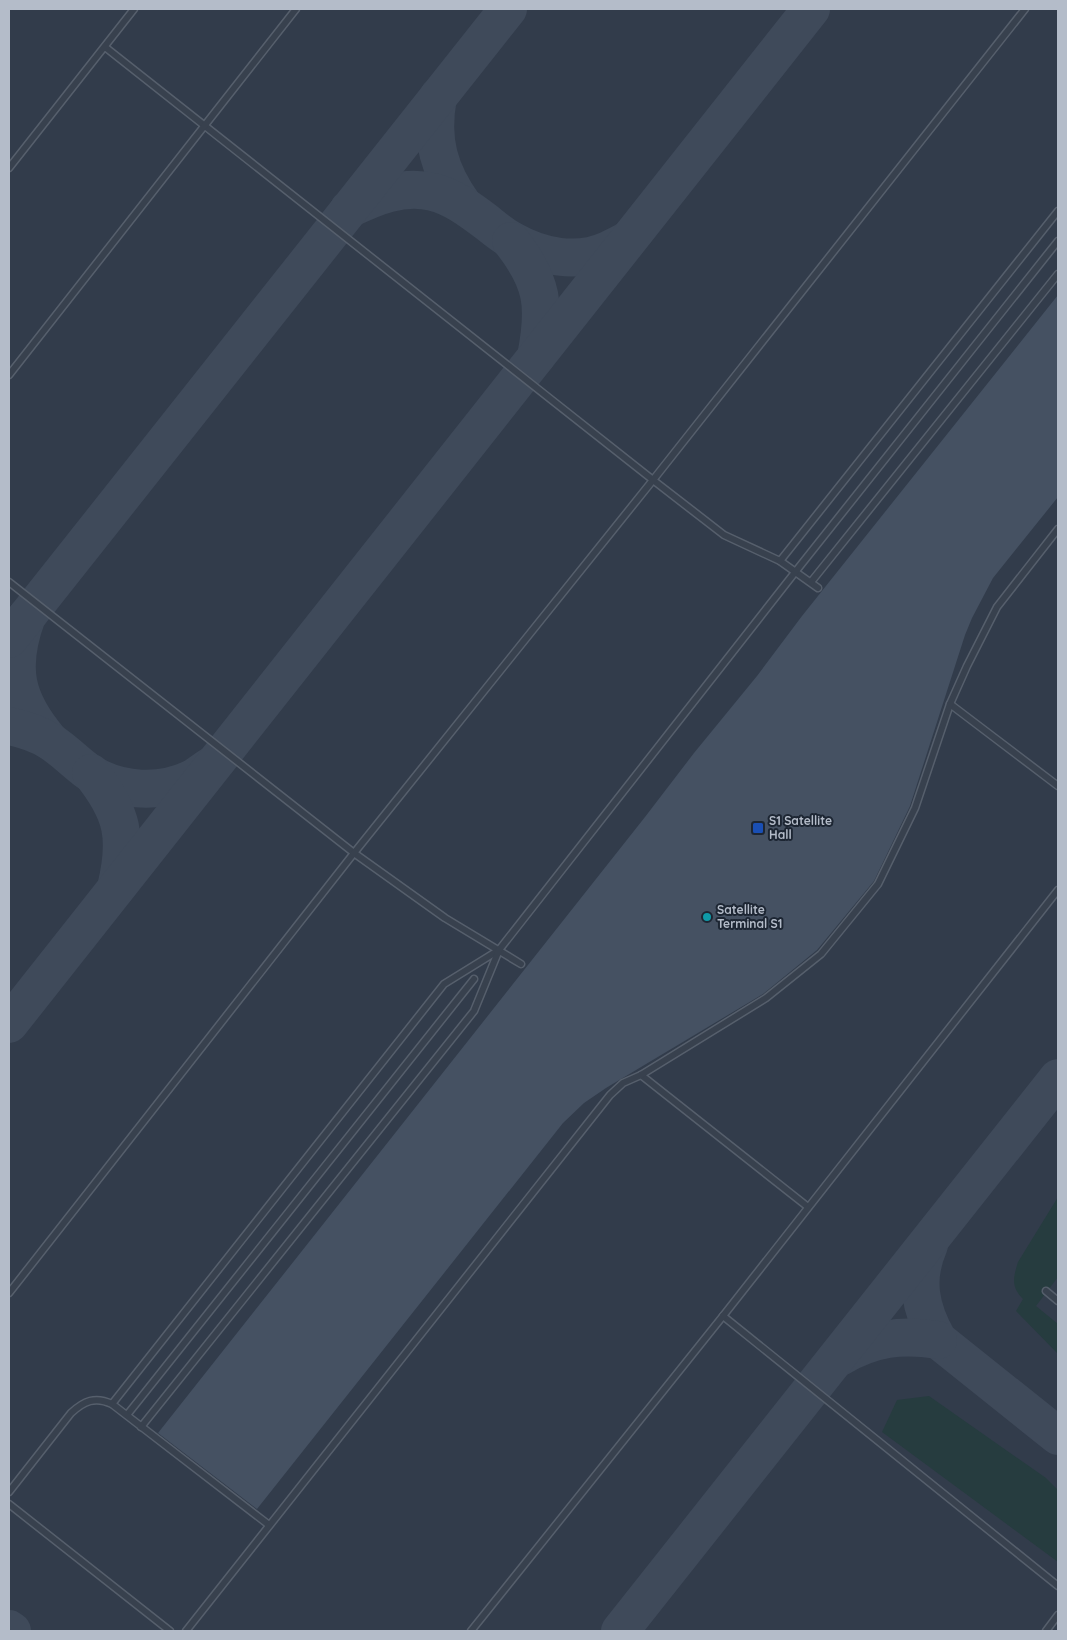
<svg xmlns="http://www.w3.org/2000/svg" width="1067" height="1640" viewBox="0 0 1067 1640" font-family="Quicksand,sans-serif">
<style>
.airport{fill:#323c4b}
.green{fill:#263c3f}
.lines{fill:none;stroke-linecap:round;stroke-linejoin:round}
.taxiway{stroke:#3f4a5a;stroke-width:38}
.building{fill:#455162}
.lane-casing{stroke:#565f6c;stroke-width:9}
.lane{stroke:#38414e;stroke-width:6}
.transit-dot{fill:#1a4fb4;stroke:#1d2633;stroke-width:2}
.culture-dot{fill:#0f9aa8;stroke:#1d2633;stroke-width:2}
.labels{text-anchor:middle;stroke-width:4;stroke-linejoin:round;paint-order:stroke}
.poi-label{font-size:12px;font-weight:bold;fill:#b4bcc9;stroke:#1d2633;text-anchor:start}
</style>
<rect width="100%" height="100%" fill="#242f3e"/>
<!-- airport -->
<rect class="airport" x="9" y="9" width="1049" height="1622"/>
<!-- green -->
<g class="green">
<path d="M1058 1197V1277L1036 1306 1058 1324V1354L1016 1311 1023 1299C1011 1287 1013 1278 1018 1262Z"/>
<polygon points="929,1396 1046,1478 1058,1490 1058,1562 882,1432 897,1400"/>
</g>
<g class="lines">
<!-- taxiway -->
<g class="taxiway">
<path d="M438 97C430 140 439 171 464 206"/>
<path d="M349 209C376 196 402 185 433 192 453 197 469 209 485 221 494 228 503 236 513 241 541 257 577 264 608 250 615 247 622 243 628 240"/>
<path d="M511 241C543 282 546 306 536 357"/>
<path d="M27 616C8 668 15 700 50 741"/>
<polyline points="9,639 508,9"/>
<path d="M9 726C23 729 39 734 51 742 65 751 77 764 90 773 120 792 161 794 193 778 198 775 203 771 209 767"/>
<path d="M91 773C123 813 128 838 116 888"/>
<polyline points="9,1024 811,9"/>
<path d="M929 1245C914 1279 920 1309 938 1340L1058 1436"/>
<path d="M840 1357C873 1338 901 1334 938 1340"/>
<polyline points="9,1629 12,1631"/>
<polyline points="620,1631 1058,1078"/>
</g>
</g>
<!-- building -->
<polygon class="building" points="1058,295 1058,497 993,578 972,618 965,635 910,806 874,881 817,950 763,994 606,1088 584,1103 563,1123 257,1509 158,1433 645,817 694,753 757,676 802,616"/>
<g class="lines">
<!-- lane casing -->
<g class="lane-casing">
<g id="lane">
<polyline points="105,47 653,480 724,535 780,561 818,588"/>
<polyline points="9,168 134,9"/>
<polyline points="9,375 296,9"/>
<polyline points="780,561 1058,211"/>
<polyline points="9,582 354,853 445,918 521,964"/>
<polyline points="811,582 1058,274"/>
<polyline points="950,704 1058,786"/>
<polyline points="641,1075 808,1207"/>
<polyline points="1046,1291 1058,1301"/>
<polyline points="9,1293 354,853 653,480 1025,9"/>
<polyline points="723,1316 1058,1586"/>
<polyline points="112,1404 444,984 499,950"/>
<polyline points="127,1415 474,979"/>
<polyline points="141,1427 474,1011 499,950 796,571 1058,241"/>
<path d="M9 1492 71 1413C84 1401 95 1396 112 1404L269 1525"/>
<polyline points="9,1504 170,1631"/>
<polyline points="186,1631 610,1095 623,1083 641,1075 766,998 821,954 878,884 915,808 950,704 967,666 997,607 1058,529"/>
<polyline points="471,1631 723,1316 1058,890"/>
<polyline points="1046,1631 1058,1615"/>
</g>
</g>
<!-- lane -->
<use href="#lane" class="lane"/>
</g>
<!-- markers -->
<rect class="transit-dot" x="752" y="822" width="12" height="12" rx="2.5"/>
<circle class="culture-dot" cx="707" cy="917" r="5"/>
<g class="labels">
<!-- poi labels -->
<g class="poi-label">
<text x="769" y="825">S1 Satellite<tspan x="769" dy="14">Hall</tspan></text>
<text x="717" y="914">Satellite<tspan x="717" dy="14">Terminal S1</tspan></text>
</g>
</g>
<!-- border -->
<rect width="1067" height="1640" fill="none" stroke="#b4bcc9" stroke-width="20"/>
</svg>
